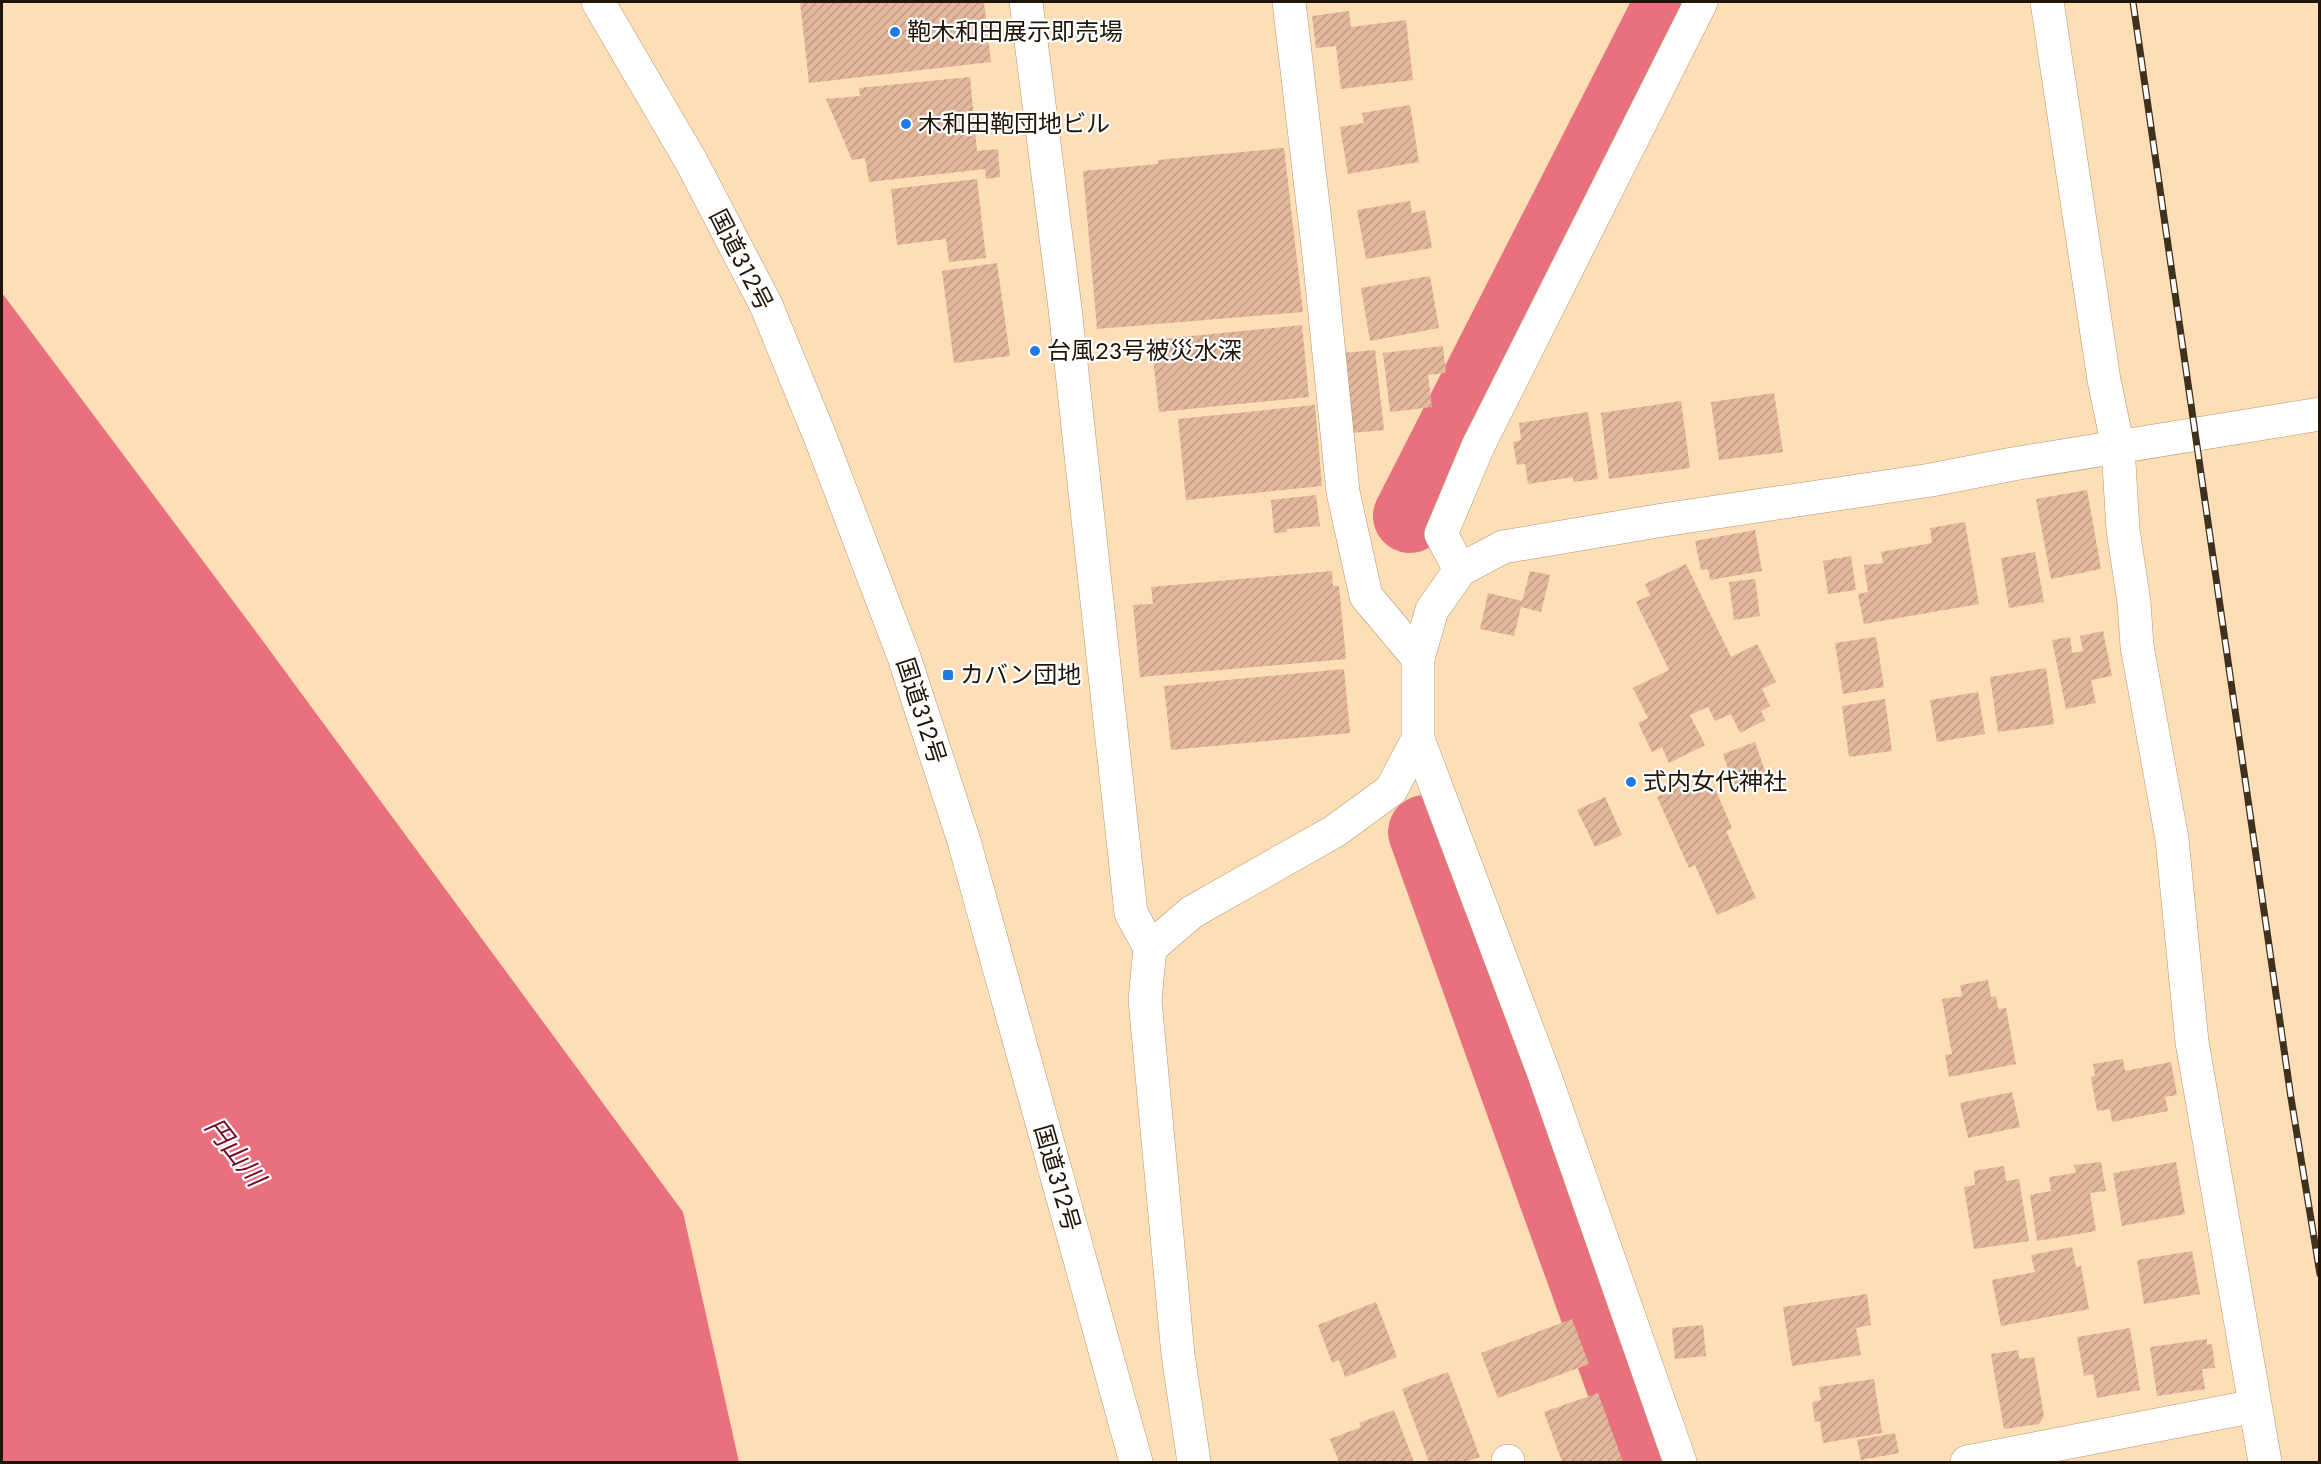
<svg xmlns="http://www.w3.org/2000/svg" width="2321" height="1464" viewBox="0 0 2321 1464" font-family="Jost,'Noto Sans JP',sans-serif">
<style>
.water{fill:#e9707d}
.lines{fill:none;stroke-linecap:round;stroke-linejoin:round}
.river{stroke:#e9707d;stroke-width:74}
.building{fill:url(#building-hatch)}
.street-casing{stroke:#b39670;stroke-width:34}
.secondary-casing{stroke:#b39670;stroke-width:34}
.highway-casing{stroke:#b39670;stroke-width:34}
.street{stroke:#fff;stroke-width:33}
.secondary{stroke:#fff;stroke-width:33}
.highway{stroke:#fff;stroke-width:33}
.rail-casing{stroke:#3f311e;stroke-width:7}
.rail{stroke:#fff;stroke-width:4.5;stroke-dasharray:14;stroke-linecap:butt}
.poi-dot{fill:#1b7ce5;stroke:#fff;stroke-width:2}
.labels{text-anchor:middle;stroke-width:4.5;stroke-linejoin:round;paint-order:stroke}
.poi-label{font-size:24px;fill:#201506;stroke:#fff;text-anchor:start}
.street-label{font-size:24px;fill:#201506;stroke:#fff}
.water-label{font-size:26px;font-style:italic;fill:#740022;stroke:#fff}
</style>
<defs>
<pattern id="building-hatch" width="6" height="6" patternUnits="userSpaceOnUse" patternTransform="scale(1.5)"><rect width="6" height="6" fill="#e3b79b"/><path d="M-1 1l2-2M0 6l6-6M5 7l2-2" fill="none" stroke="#c29c84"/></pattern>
</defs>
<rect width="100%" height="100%" fill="#fddeb6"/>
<!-- water -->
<polygon class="water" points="2,293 254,629 683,1212 739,1462 2,1462"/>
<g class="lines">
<!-- river -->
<g class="river">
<polyline points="1410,516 1672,2"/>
<polyline points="1425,832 1651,1462"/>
</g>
</g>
<!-- building -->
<g class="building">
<polygon points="800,2 984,2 991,62 809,83"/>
<polygon points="1349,11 1351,27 1406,20 1413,80 1341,89 1336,46 1316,48 1312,16"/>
<polygon points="970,77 977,151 998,149 1000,177 986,179 985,169 869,182 865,158 852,160 826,99 860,96 859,88"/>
<polygon points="1410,105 1419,162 1348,174 1340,127 1364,123 1362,113"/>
<polygon points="1284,148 1303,312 1097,329 1083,171 1158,164 1158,160"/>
<polygon points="977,179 986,258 949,262 946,239 897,245 891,189"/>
<polygon points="1410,201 1412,213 1425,210 1432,248 1366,259 1357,210"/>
<polygon points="997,263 1010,356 954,363 942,271"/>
<polygon points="1430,276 1439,328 1370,341 1361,288"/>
<polygon points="1302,325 1309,397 1159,412 1151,340"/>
<polygon points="1443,346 1446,373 1428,375 1432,407 1390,412 1383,353"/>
<polygon points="1375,350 1384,430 1352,433 1343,353"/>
<polygon points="1774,393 1783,452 1719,460 1711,402"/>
<polygon points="1681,401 1690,468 1609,479 1601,413"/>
<polygon points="1315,405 1322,486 1186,500 1178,419"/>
<polygon points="1588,412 1598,479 1573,482 1573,477 1528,484 1525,464 1517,465 1513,442 1521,440 1519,423"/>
<polygon points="2087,490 2101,569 2051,579 2036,499"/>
<polygon points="1316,495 1320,526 1286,529 1287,532 1274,533 1271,500"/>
<polygon points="1965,522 1979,604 1864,624 1858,594 1868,592 1864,565 1883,563 1881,552 1932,543 1930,528"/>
<polygon points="1755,530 1762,571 1710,580 1708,569 1701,570 1695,541"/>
<polygon points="2035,552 2044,602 2009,608 2001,558"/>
<polygon points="1851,556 1856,590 1828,594 1823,561"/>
<polygon points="1686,564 1731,657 1757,644 1776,682 1762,689 1770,706 1761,711 1765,720 1740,733 1731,714 1715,721 1708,707 1690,715 1705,745 1669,763 1662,747 1652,752 1638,723 1648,718 1633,688 1669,670 1636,602 1650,595 1645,584"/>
<polygon points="1332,571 1333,586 1339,586 1346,659 1140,677 1133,605 1153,604 1151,587"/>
<polygon points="1530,571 1550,575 1541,612 1521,607 1514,636 1480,629 1488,593 1522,601"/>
<polygon points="1755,579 1760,616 1734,620 1729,582"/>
<polygon points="2103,631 2112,676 2091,680 2096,703 2066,709 2052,640 2070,637 2072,653 2083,651 2080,636"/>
<polygon points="1876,637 1884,687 1843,694 1835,643"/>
<polygon points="2046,668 2054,724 1998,732 1990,677"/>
<polygon points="1344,669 1350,733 1171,750 1164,686"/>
<polygon points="1978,692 1985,734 1937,742 1930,700"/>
<polygon points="1885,699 1892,751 1849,757 1842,706"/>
<polygon points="1755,742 1766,774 1734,786 1723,754"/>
<polygon points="1714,786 1732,828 1726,831 1756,898 1717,915 1695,865 1689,868 1657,797 1680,787 1683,794 1698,788 1701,793"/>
<polygon points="1605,797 1622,835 1595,847 1577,810"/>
<polygon points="1988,980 1991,997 1996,996 1998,1009 2006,1008 2016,1064 1949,1077 1945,1055 1952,1054 1942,999 1962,996 1960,985"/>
<polygon points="2123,1059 2125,1071 2171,1062 2177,1095 2165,1097 2168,1111 2112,1122 2110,1109 2097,1111 2091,1077 2095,1076 2093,1064"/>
<polygon points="2012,1092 2020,1127 1968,1138 1960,1103"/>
<polygon points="2101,1162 2106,1191 2090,1193 2096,1231 2037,1241 2030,1195 2051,1191 2049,1177 2076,1173 2074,1165"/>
<polygon points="2176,1162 2185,1214 2122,1226 2113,1173"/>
<polygon points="2004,1166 2006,1181 2019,1179 2029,1241 1974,1249 1964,1187 1975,1185 1974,1171"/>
<polygon points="2072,1247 2076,1267 2081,1266 2089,1309 2001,1326 1992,1280 2035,1272 2031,1255"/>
<polygon points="2192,1251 2200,1294 2144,1304 2137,1260"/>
<polygon points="1867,1294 1871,1325 1856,1328 1861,1355 1792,1366 1783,1307"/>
<polygon points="1376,1302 1397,1357 1345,1377 1339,1360 1332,1363 1318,1325"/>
<polygon points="1572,1319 1589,1364 1498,1398 1481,1353"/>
<polygon points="1703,1325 1706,1356 1675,1359 1672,1328"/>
<polygon points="2130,1328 2140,1390 2097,1398 2093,1374 2084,1376 2077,1337"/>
<polygon points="2207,1339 2207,1345 2212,1344 2215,1368 2202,1369 2205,1389 2157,1396 2150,1347"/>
<polygon points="2018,1350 2019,1359 2034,1357 2044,1416 2039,1424 2004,1429 1991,1354"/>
<polygon points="1448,1372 1480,1457 1465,1462 1429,1462 1402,1389"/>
<polygon points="1874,1379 1882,1433 1823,1443 1820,1421 1815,1422 1812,1402 1821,1400 1819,1387"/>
<polygon points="1598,1393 1623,1462 1562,1462 1544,1412"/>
<polygon points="1394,1410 1414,1462 1339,1462 1330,1439 1361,1427 1359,1423"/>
<polygon points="1895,1433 1899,1453 1861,1460 1857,1440"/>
</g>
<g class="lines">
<!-- street casing -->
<g class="street-casing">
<g id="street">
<polyline points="1026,2 1065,308 1131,913 1150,948"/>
<polyline points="1289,2 1319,255 1343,492 1366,596 1418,658"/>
<polyline points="2047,2 2104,380 2118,447 2123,530 2134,602 2137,646 2172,839 2192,1042 2265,1462"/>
<polyline points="1460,570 1441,534 1478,446 1701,2"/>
<polyline points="1418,739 1543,1071 1680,1462"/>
<polyline points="1508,1461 1508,1462"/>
<polyline points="1967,1462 2255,1406"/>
</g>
</g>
<!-- secondary casing -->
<g class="secondary-casing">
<polyline id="secondary" points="1194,1462 1178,1355 1145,1000 1150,948 1192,912 1335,831 1391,790 1418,739 1418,658 1432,610 1460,570 1503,547 1663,520 1931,480 2013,464 2320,414"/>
</g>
<!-- highway casing -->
<g class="highway-casing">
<polyline id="highway" points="598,2 691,161 766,305 821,439 904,657 964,841 1136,1462"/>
</g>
<!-- street -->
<use href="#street" class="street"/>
<!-- secondary -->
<use href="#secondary" class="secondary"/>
<!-- highway -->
<use href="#highway" class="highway"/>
<!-- rail casing -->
<g class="rail-casing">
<polyline id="rail" points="2133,2 2291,1098 2320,1274"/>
</g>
<!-- rail -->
<use href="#rail" class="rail"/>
</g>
<!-- markers -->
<g class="poi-dot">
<circle cx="895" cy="32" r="6"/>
<circle cx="906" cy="124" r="6"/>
<circle cx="1035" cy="351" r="6"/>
<rect x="942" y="669" width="12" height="12" rx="3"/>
<circle cx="1631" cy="782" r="6"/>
</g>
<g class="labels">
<!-- poi labels -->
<g class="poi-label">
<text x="907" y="40">鞄木和田展示即売場</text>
<text x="918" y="132">木和田鞄団地ビル</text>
<text x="1047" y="359">台風23号被災水深</text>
<text x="960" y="683">カバン団地</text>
<text x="1643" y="790">式内女代神社</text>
</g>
<!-- street labels -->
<g class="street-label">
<text transform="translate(741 260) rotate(63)" y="8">国道312号</text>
<text transform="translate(921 711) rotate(72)" y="8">国道312号</text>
<text transform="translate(1057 1178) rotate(74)" y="8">国道312号</text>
</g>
<!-- water labels -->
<g class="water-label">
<text transform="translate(235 1152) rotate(52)" y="9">円山川</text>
</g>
</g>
<!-- border -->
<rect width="2321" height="1464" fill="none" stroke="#201506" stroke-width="6"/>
</svg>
